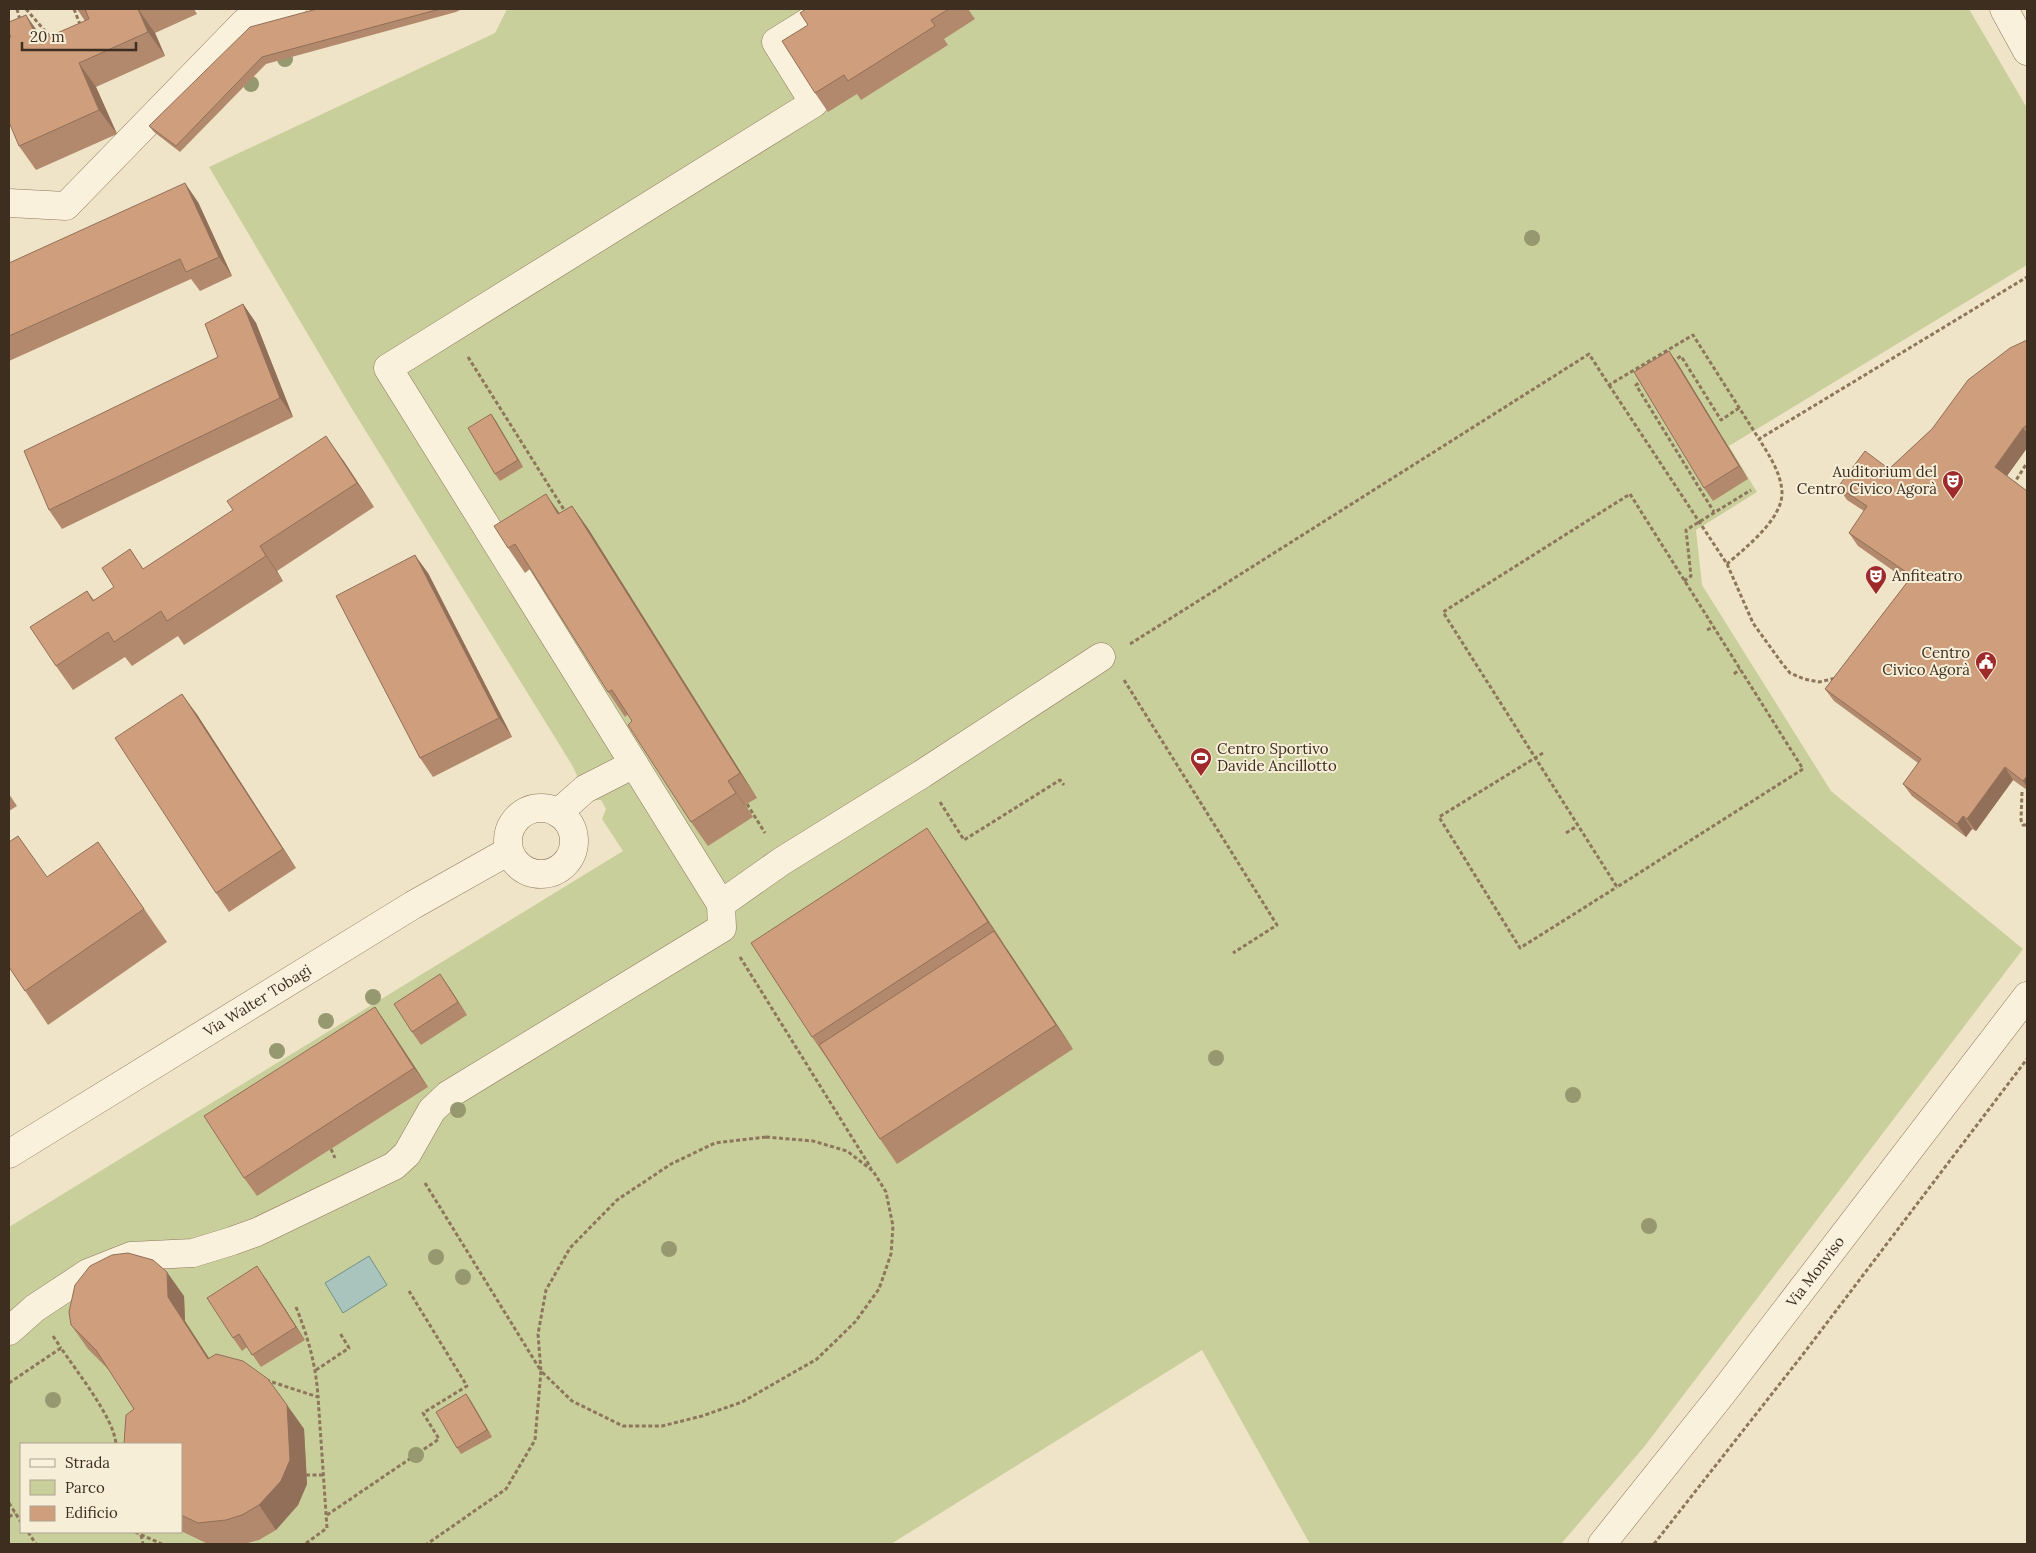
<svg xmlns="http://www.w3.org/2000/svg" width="2036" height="1553" viewBox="0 0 2036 1553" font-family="Lora,serif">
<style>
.green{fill:#c9cf9b;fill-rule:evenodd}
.water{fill:#a9c4bc;stroke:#6f938a}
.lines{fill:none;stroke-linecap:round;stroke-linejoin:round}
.minor-casing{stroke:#8d765c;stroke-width:29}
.path{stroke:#8d765c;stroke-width:3;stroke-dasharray:4 2.5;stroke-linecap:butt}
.minor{stroke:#faf1dc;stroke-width:28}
.tree{fill:#96986f}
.wall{fill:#b2896c}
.shaded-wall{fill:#916f58}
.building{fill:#cf9f7d;stroke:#916f58}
.labels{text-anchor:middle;stroke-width:4;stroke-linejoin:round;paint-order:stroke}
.poi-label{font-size:15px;fill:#3d2e20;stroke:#f7eed8;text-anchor:end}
.street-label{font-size:15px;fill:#3d2e20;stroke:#f7eed8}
</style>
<rect width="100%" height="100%" fill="#f0e4c8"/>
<!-- green -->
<path class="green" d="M507 9H1969L2027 108V265L1729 446 1757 492 1696 530 1702 585 1831 791 2023 949 1644 1447 1561 1544H1310L1202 1350 891 1544H9V1227L623 851 602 819 606 809 601 800H589L572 765 349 404 209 167 495 33ZM21 1444H181V1532H21Z"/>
<!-- water -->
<polygon class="water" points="369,1256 387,1285 343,1313 325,1283"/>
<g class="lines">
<!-- minor casing -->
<g class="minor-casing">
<g id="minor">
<polyline points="2004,9 2027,51"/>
<polyline points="9,203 66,206 245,22 292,9"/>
<circle cx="541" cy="841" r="33"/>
<polyline points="558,813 585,789 634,764"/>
<polyline points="721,904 388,368 814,103 776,42 829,9"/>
<path id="s1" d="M9 1154 413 905 509 851"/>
<polyline points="9,1331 35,1308 88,1273 131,1256 193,1253 232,1241 257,1232 394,1166 407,1154 432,1110 448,1095 722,928 721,904 782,861 922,774 1101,657"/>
<path id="s2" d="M1602 1544 1721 1395 2027 996"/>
</g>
</g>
<!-- path -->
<g class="path">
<polyline points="17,9 20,20"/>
<polyline points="26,9 51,38"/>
<polyline points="74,9 81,27"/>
<polyline points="468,357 566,513"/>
<polyline points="1672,362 1681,356 1721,420 1739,408"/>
<polyline points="1644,380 1636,385 1714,512"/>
<polyline points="1609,385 1727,564 1753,623 1781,662 1790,673 1804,679 1819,682 1836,678"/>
<polyline points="2013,485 2027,463"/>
<polygon points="1630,494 1803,769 1617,887 1443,612"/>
<path d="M1727 564C1745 548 1783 519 1782 492 1781 473 1769 455 1759 439"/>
<polyline points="1684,581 1691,576 1686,530 1751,490"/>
<polyline points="1707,630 1713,627"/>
<polyline points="1130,644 1589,354 1609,385 1693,335 1759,439 2027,277"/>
<polyline points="1734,674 1740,669"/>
<polyline points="1124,680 1277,925 1233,953"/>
<polyline points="1543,753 1439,817 1520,948 1617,887"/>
<polyline points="2022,792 2021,820 2023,825 2027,825"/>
<polyline points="940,802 964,840 1060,780 1064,785"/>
<polyline points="747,804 765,833"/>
<polyline points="1566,833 1577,826"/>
<polyline points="740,957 871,1168"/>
<polygon points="766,1137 813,1141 847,1151 873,1171 886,1192 893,1226 891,1254 879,1289 855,1322 817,1359 742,1402 702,1416 662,1426 623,1426 572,1401 541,1371 538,1334 546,1290 570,1248 617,1200 671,1164 715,1143"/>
<polyline points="331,1149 335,1158"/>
<polyline points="425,1183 541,1371 535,1440 506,1489 427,1544"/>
<path d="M296 1307C308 1337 316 1365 318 1397"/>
<polyline points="53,1336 61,1348"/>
<polyline points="316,1370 349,1348 340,1333"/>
<polyline points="266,1380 318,1397 327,1528 305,1544"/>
<path d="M9 1383 61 1348C77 1372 114 1418 116 1444"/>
<polyline points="306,1475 324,1475"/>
<polyline points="9,1503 21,1522"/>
<polyline points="327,1515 439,1439 423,1413 467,1386 409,1291"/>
<polyline points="9,1517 15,1513"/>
<polyline points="28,1532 36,1544"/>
<polyline points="135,1532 162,1544"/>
<polyline points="141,1535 143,1544"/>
<polyline points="1654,1544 1804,1353 2027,1059"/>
</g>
<!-- minor -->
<use href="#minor" class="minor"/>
</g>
<!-- trees -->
<g class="tree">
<circle cx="285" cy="59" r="8"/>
<circle cx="251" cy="84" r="8"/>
<circle cx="1532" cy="238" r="8"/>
<circle cx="373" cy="997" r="8"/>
<circle cx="326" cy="1021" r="8"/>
<circle cx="277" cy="1051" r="8"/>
<circle cx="1216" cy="1058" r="8"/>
<circle cx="1573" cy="1095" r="8"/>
<circle cx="458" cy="1110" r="8"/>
<circle cx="1649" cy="1226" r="8"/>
<circle cx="669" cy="1249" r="8"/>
<circle cx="436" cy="1257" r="8"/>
<circle cx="463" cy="1277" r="8"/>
<circle cx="53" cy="1400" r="8"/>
<circle cx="416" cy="1455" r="8"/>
</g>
<!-- wall -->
<g class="wall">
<polygon points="77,9 194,9 197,14 155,33 165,56 96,87 117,134 36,170 19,146 43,39 85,21"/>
<polygon points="317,9 462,9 456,12 266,64 180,152 154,132 149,126"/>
<polygon points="806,9 968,9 975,19 944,39 948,45 861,100 857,94 828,112 815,93"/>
<polygon points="198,202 232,276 200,291 191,279 9,361 9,263"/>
<polygon points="243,304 256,323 293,417 62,529 49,510 218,357"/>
<polygon points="2027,340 2027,448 2007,476 2027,491 2027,790 2013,780 1976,831 1972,829 1966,837 1912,796 1903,784 1918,763 1834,701 1825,689 1908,581 1858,546 1849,533 1864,511 1847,500 1838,487 1889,469"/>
<polygon points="1669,351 1678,364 1748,479 1713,501 1704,488"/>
<polygon points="491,414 523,467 500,481 495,474"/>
<polygon points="343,460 374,507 277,571 283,581 184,645 178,636 132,666 125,657 73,690 56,666 87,591 94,600 114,587 130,549 143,569"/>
<polygon points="572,506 589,530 757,798 745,805 753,817 708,846 691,822 628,714 625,717 608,692 530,569 525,573 508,548"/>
<polygon points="428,573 512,737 433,777 420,758"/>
<polygon points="196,713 296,868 229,912 216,893"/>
<polygon points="9,794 17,806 9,811"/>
<polygon points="927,828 944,853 1073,1049 897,1164 880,1139 828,1060 812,1037"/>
<polygon points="98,842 167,942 48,1025 9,967"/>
<polygon points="449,987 467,1015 421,1045 412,1032"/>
<polygon points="375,1007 388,1026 428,1087 257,1196 244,1178"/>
<polygon points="266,1279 305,1340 261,1367 247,1347 242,1351 233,1338"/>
<polygon points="184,1296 185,1321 209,1358 287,1405 304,1429 307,1484 298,1505 276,1530 259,1540 244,1544 208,1544 181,1531 181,1444 134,1409 110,1371 88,1349 71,1325"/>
<polygon points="466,1394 492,1437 461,1454 457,1448"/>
</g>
<!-- shaded-wall -->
<g class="shaded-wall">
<polygon points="138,9 155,33 165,56 148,32"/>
<polygon points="26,15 43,39 56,66 39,41"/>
<polygon points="79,63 96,87 117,134 99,110"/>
<polygon points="185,183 198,202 232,276 219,257"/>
<polygon points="243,304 256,323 293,417 280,398"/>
<polygon points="1669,351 1678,364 1748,479 1739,466"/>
<polygon points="491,414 496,421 523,467 518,460"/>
<polygon points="2023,428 2027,433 2027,448 2004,480 1995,467"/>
<polygon points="326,436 343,460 374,507 357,483"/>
<polygon points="546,494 563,518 558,514"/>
<polygon points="572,506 589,530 757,798 740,773"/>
<polygon points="260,546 277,571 283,581 266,556"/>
<polygon points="415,555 428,573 512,737 499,718"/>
<polygon points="182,694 196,713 296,868 283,849"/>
<polygon points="2005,767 2013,780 1976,831 1967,819"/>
<polygon points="2027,776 2027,787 2023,781"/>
<polygon points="728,781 745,805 753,817 736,793"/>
<polygon points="1963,816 1972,829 1966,837 1957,824"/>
<polygon points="927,828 944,853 1005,946 988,922"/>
<polygon points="994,931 1011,955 1073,1049 1056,1025"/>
<polygon points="440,974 449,987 467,1015 458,1002"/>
<polygon points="375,1007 388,1026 428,1087 414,1068"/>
<polygon points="257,1266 266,1279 305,1340 296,1327"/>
<polygon points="167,1272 184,1296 185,1321 225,1383 208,1359 168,1297"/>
<polygon points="466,1394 471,1401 492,1437 487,1430"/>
<polygon points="287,1405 304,1429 307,1484 298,1505 276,1530 259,1505"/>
</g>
<!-- building -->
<g class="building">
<polygon points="85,9 138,9 148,32 79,63 99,110 19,146 9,122 9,38 11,37 9,33 9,22 26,15 39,41 89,19"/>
<polygon points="317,9 440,9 262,57 176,146 149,126 250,27"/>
<polygon points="806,9 949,9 931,20 935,26 848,81 844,75 815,93 782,41 808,25 800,13"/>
<polygon points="185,183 219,257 186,272 180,259 9,336 9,263"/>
<polygon points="243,304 280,398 49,510 24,451 218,357 205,324"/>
<polygon points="2027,340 2027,425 2023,428 1995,467 2027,491 2027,776 2023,781 2005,767 1967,819 1963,816 1957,824 1903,784 1921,759 1825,689 1912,576 1849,533 1867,506 1838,487 1865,451 1889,469 1932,429 1968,380 2010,348"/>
<polygon points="1669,351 1739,466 1704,488 1634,372"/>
<polygon points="491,414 518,460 495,474 468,428"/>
<polygon points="326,436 357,483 260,546 266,556 167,621 161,611 114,642 108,632 56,666 30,627 87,591 93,601 114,587 102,568 130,549 143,569 233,510 227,501"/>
<polygon points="546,494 558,514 572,506 740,773 728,781 736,793 691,822 628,725 632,721 612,690 608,692 515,544 508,548 494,526"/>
<polygon points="415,555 499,718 420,758 336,596"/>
<polygon points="182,694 283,849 216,893 115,738"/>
<polygon points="927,828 988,922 812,1037 751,943"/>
<polygon points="18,836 47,877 98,842 144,909 25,991 9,967 9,842"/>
<polygon points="994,931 1056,1025 880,1139 819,1045"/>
<polygon points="440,974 458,1002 412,1032 394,1004"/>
<polygon points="375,1007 414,1068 244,1178 204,1116"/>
<polygon points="128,1253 153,1260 167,1272 168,1297 208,1359 216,1354 243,1361 268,1379 287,1405 290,1460 281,1481 259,1505 242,1515 226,1520 198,1523 181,1515 181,1444 124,1444 126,1415 134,1409 96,1350 71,1325 69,1312 75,1285 90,1266 112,1255"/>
<polygon points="257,1266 296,1327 252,1355 239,1334 233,1338 207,1298"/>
<polygon points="466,1394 487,1430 457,1448 436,1412"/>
</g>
<!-- icons -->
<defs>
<g id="theatre-pin" transform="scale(1.125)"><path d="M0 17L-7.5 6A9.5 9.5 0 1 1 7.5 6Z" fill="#9e2a2b" stroke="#f7eed8"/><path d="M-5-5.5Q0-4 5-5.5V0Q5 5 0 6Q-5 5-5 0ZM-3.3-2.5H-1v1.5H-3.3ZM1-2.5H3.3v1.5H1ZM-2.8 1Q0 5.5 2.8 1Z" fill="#fff"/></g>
<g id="civic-pin" transform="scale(1.125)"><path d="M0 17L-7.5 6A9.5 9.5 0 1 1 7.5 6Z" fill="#9e2a2b" stroke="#f7eed8"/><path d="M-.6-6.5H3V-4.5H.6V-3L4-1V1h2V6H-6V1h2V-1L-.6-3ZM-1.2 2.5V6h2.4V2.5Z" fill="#fff"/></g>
<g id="stadium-pin" transform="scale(1.125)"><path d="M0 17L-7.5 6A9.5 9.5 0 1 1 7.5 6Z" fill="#9e2a2b" stroke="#f7eed8"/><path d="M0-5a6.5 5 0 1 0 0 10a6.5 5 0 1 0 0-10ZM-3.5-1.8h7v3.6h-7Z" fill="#fff"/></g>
</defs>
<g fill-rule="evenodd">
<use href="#theatre-pin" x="1953" y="481"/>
<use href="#theatre-pin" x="1876" y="576"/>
<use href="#civic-pin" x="1986" y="662"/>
<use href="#stadium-pin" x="1201" y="758"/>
</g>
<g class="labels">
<!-- poi labels -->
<g class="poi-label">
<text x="1937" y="477">Auditorium del<tspan x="1937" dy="17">Centro Civico Agorà</tspan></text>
<text x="1892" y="581" text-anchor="start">Anfiteatro</text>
<text x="1970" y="658">Centro<tspan x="1970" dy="17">Civico Agorà</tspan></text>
<text x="1217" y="754" text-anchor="start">Centro Sportivo<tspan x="1217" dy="17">Davide Ancillotto</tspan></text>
</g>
<!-- street labels -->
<g class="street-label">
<text dy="5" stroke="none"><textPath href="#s1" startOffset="292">Via Walter Tobagi</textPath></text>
<text dy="5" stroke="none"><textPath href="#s2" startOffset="346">Via Monviso</textPath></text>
</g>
</g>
<!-- border -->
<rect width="2036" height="1553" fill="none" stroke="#3d2e20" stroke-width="20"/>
<!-- legend -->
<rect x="20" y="1443" width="162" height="90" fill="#f7eed8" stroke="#ada18e"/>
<rect x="30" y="1459" width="25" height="8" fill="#faf1dc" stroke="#ada18e"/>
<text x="65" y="1468" font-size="15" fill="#3d2e20">Strada</text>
<rect x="30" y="1480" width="25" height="15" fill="#c9cf9b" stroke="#ada18e"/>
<text x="65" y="1493" font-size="15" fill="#3d2e20">Parco</text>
<rect x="30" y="1506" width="25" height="15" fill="#cf9f7d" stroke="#ada18e"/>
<text x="65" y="1518" font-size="15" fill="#3d2e20">Edificio</text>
<!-- scale -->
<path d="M22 42v8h114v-8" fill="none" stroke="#3d2e20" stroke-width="2.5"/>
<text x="30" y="42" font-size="15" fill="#3d2e20" stroke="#f7eed8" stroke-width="4" paint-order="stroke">20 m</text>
</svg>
